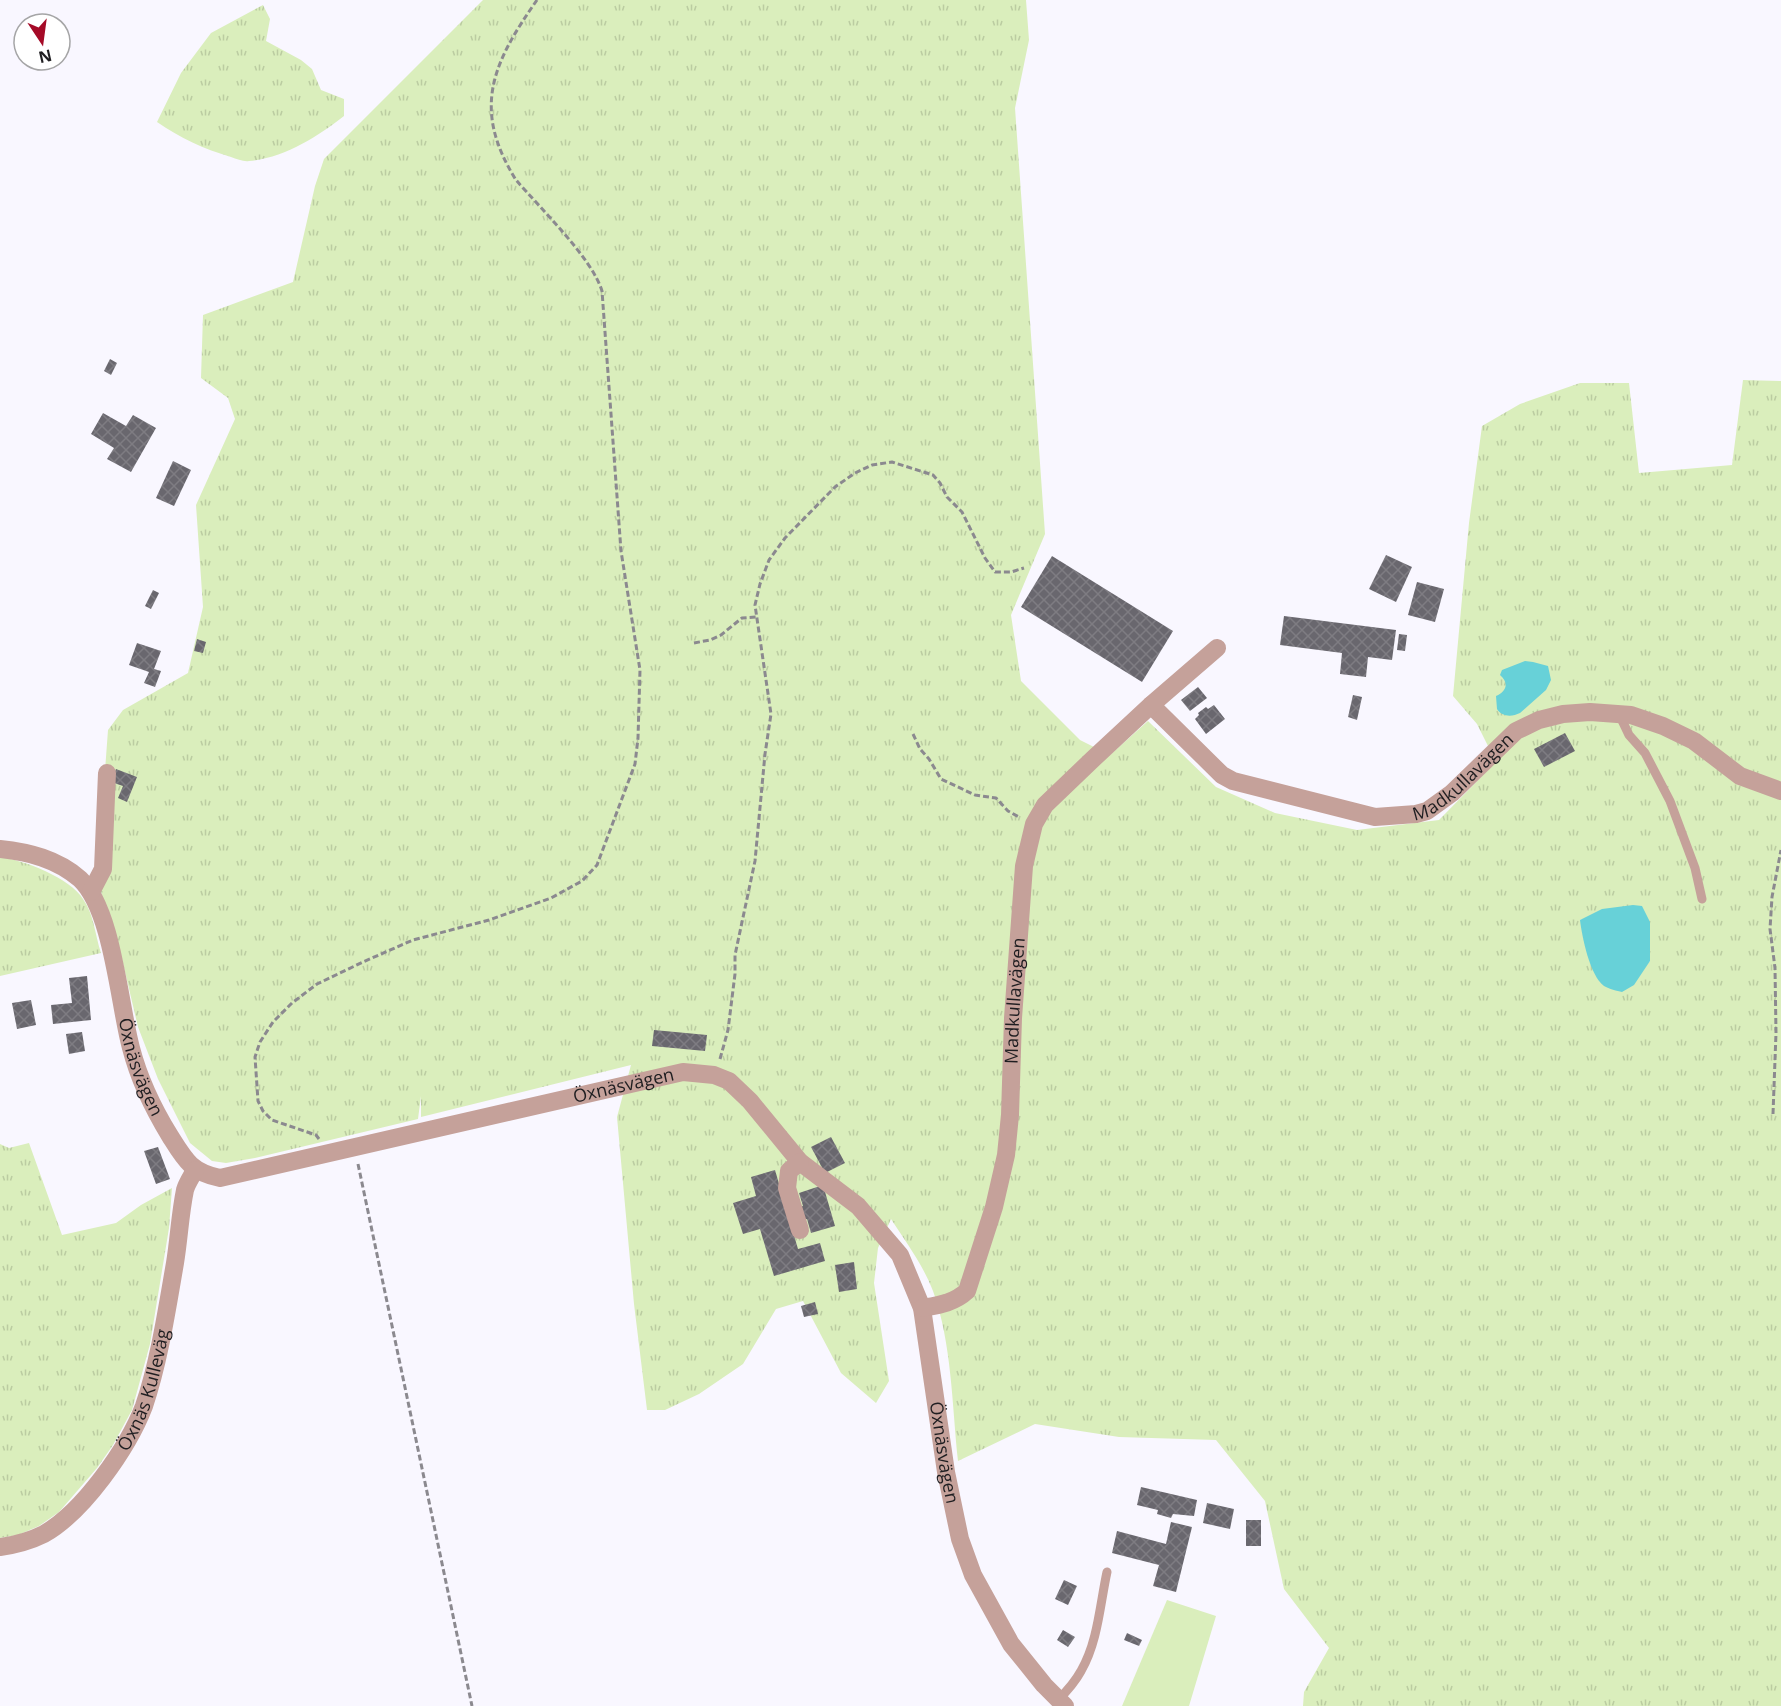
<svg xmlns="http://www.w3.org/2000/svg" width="1781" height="1706" viewBox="0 0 1781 1706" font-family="'Open Sans',sans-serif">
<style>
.grass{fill:url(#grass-tufts);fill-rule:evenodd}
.green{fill:#daeebc}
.water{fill:#67d1d8}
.building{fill:url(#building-cross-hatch)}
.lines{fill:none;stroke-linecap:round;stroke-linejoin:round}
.path{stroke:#8b898f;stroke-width:3;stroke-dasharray:6 3;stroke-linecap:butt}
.lane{stroke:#c5a19a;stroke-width:9}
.street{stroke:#c5a19a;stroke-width:18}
.labels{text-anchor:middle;stroke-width:6;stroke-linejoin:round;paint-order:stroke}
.street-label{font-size:18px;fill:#1f1e21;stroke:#fff}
</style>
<defs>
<pattern id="grass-tufts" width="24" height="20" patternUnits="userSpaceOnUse" patternTransform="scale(1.5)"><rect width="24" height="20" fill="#daeebc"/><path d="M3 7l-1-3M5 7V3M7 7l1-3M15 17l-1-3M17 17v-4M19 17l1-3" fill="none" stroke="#bbcca1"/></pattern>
<pattern id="building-cross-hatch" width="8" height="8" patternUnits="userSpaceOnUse" patternTransform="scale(1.5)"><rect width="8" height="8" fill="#69676e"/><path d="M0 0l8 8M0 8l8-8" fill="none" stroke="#7e7c82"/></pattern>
</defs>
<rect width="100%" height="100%" fill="#f9f7ff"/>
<!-- grass -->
<g class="grass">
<path d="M483 0H1026L1029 40 1015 108 1045 534 1011 615 1021 681 1080 740 1110 755 1148 721 1216 787 1275 813 1357 830 1439 820 1496 762 1477 724 1453 696 1469 523 1482 426 1520 404 1580 383H1629L1639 473 1732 465 1743 380 1781 381V1706H1303L1304 1692 1329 1648 1284 1589 1265 1501 1216 1440 1119 1437 1035 1424 958 1461C952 1406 952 1343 933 1291 923 1265 906 1242 891 1219L878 1248 874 1283 889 1381 876 1403 841 1373 803 1301 776 1309 743 1364 699 1394 665 1410H647L634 1304 617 1117 631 1065 421 1117V1096L418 1119 255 1158 226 1163 212 1161 190 1143 158 1079 138 1027 122 959 97 879 108 730 123 710 188 673 203 607 196 505 235 419 228 398 201 378 203 315 293 282 315 186 324 159ZM1589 917 1650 961 1642 970 1580 920Z"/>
<path d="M263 5 270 19 266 41 301 60 312 69 321 90 344 99V116C317 137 284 158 249 161 244 162 237 159 231 157 204 149 180 138 157 122L181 73 211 33Z"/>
<path d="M0 857C24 860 70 878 83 899 94 914 95 935 101 953L0 976Z"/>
<polygon points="29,1143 62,1235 116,1223 141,1205 172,1188 169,1228 150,1344 132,1410 113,1445 97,1468 59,1512 39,1526 18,1535 0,1538 0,1144 9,1148"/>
</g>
<!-- green -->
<polygon class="green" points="1167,1600 1216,1616 1189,1706 1122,1706"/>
<!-- water -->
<g class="water">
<path d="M1525 661 1533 662 1548 666 1551 680 1546 690 1520 713C1512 717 1502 717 1497 709L1496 696C1507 691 1509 683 1500 675L1502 670Z"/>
<path d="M1633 905 1642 906 1650 922V961L1634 985 1622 992C1617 991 1609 989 1604 986 1590 976 1582 937 1580 920L1602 909Z"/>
</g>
<!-- building -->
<g class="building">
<polygon points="110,359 117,363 111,375 104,371"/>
<polygon points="103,413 126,426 133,415 156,428 131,472 107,459 114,448 91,434"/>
<polygon points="173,461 191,470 174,506 156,498"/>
<polygon points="1386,555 1412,567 1396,602 1369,589"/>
<polygon points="1052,556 1173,631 1142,682 1021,607"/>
<polygon points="1417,582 1444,589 1435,622 1408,615"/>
<polygon points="153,590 159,593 151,609 145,606"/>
<polygon points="1284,616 1396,630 1392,660 1368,657 1366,677 1340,674 1342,653 1280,645"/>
<polygon points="1399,634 1407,635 1405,651 1397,650"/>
<polygon points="197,639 206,642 203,653 194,651"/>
<polygon points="137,643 161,651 154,669 161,671 155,687 144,683 149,672 129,665"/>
<polygon points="1198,687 1207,698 1190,711 1181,700"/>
<polygon points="1353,695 1362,697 1357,720 1348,717"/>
<polygon points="1214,705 1225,719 1206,734 1195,719 1199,715 1198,713 1206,707 1208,709"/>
<polygon points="1565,733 1575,751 1544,767 1534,749"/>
<polygon points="116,769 137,777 127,802 118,798 123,786 111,782"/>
<polygon points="87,976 91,1020 53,1024 51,1005 72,1003 69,978"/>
<polygon points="31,1000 36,1025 17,1029 12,1003"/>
<polygon points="654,1030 707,1035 705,1051 652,1046"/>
<polygon points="82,1032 85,1051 69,1054 66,1034"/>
<polygon points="831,1137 845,1163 825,1173 811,1147"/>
<polygon points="158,1147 170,1179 156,1184 144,1151"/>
<polygon points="775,1170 798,1249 820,1243 825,1261 774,1276 760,1229 743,1234 733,1203 756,1196 751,1177"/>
<polygon points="823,1185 835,1226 811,1233 807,1219 803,1220 799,1207 803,1206 799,1193"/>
<polygon points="854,1262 857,1289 839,1292 835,1265"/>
<polygon points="815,1302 818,1314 804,1317 801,1306"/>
<polygon points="1141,1487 1197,1500 1194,1516 1173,1514 1171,1518 1157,1514 1158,1510 1137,1505"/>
<polygon points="1207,1503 1234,1509 1230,1529 1203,1523"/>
<rect x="1246" y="1520" width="15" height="26"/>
<polygon points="1171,1522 1192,1527 1176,1592 1153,1586 1159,1565 1112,1553 1117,1531 1166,1544"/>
<polygon points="1064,1580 1077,1586 1068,1605 1055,1599"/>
<polygon points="1063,1630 1075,1637 1068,1647 1057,1640"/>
<polygon points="1127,1633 1142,1640 1139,1646 1124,1640"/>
</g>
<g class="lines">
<!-- path -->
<g class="path">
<polyline points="694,643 710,640 721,635 742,618 756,617"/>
<polyline points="913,734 920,749 929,759 941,779 975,795 996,798 1008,811 1019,817"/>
<polyline points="720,1059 728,1030 735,974 735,955 755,861 765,754 771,714 755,605 760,584 769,560 785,538 835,487 855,473 872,465 892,462 933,475 940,483 947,497 962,512 985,558 995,572 1011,572 1024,568"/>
<polyline points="1773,1114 1776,1033 1775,968 1770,929 1772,897 1781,850"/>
<path d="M319 1139 316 1135 272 1120 263 1111 258 1101 255 1057 260 1042 273 1022 292 1003 317 984 363 962 413 940 489 920 551 898 582 881 597 865 635 764 638 738 640 670 621 551 602 291C592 258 540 208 516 180 471 108 493 63 537 0"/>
<polyline points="358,1164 472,1706"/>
</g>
<!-- lane -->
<g class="lane">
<polyline points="1619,714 1629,735 1645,753 1670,801 1695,868 1702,899"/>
<path d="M1058 1700C1067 1691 1075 1682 1081 1671 1098 1642 1100 1604 1107 1572"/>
</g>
<!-- street -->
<g class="street">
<path id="s1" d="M1151 705 1222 775 1233 781 1375 817 1416 814 1427 811 1452 793 1516 731 1539 720 1563 714 1590 712 1631 715 1663 726 1694 741 1740 776 1781 791"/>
<path id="s2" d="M0 849C29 852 57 859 80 879 113 910 119 1004 131 1048 139 1079 154 1110 170 1136 185 1160 191 1172 220 1178L683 1072 714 1075 729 1081 750 1101 800 1162 858 1206 900 1255 922 1308 946 1472 960 1539 973 1575 1011 1644 1044 1685 1065 1706"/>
<polyline points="91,892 103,869 107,773"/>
<polyline points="800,1230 787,1188 789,1171 800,1162"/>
<path id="s3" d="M922 1308C939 1305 954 1303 967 1291L994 1207 1006 1155 1010 1115 1013 1018 1024 866 1034 824 1045 805 1093 759 1151 705 1217 648"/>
<path id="s4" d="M0 1547C15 1545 30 1541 44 1534 83 1512 128 1448 144 1406 159 1362 167 1309 175 1263 179 1239 180 1214 185 1190 187 1183 192 1176 195 1170"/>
</g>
</g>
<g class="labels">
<!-- street labels -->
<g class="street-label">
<text dy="6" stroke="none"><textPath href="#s1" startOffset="360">Madkullavägen</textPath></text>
<text dy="6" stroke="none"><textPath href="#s3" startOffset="345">Madkullavägen</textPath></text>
<text dy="6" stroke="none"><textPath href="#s2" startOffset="286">Öxnäsvägen</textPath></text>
<text dy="6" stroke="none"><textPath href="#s2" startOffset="844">Öxnäsvägen</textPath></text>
<text dy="6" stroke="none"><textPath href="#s4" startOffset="226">Öxnäs Kulleväg</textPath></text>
<text dy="6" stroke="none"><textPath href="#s2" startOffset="1401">Öxnäsvägen</textPath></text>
</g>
</g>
<!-- north arrow -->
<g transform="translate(42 42) rotate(167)"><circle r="28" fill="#ffffff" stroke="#a5a5a6" stroke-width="1.5"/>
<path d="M0-4.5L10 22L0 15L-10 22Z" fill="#a50a27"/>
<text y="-9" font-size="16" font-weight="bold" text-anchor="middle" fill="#1f1e21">N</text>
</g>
</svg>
